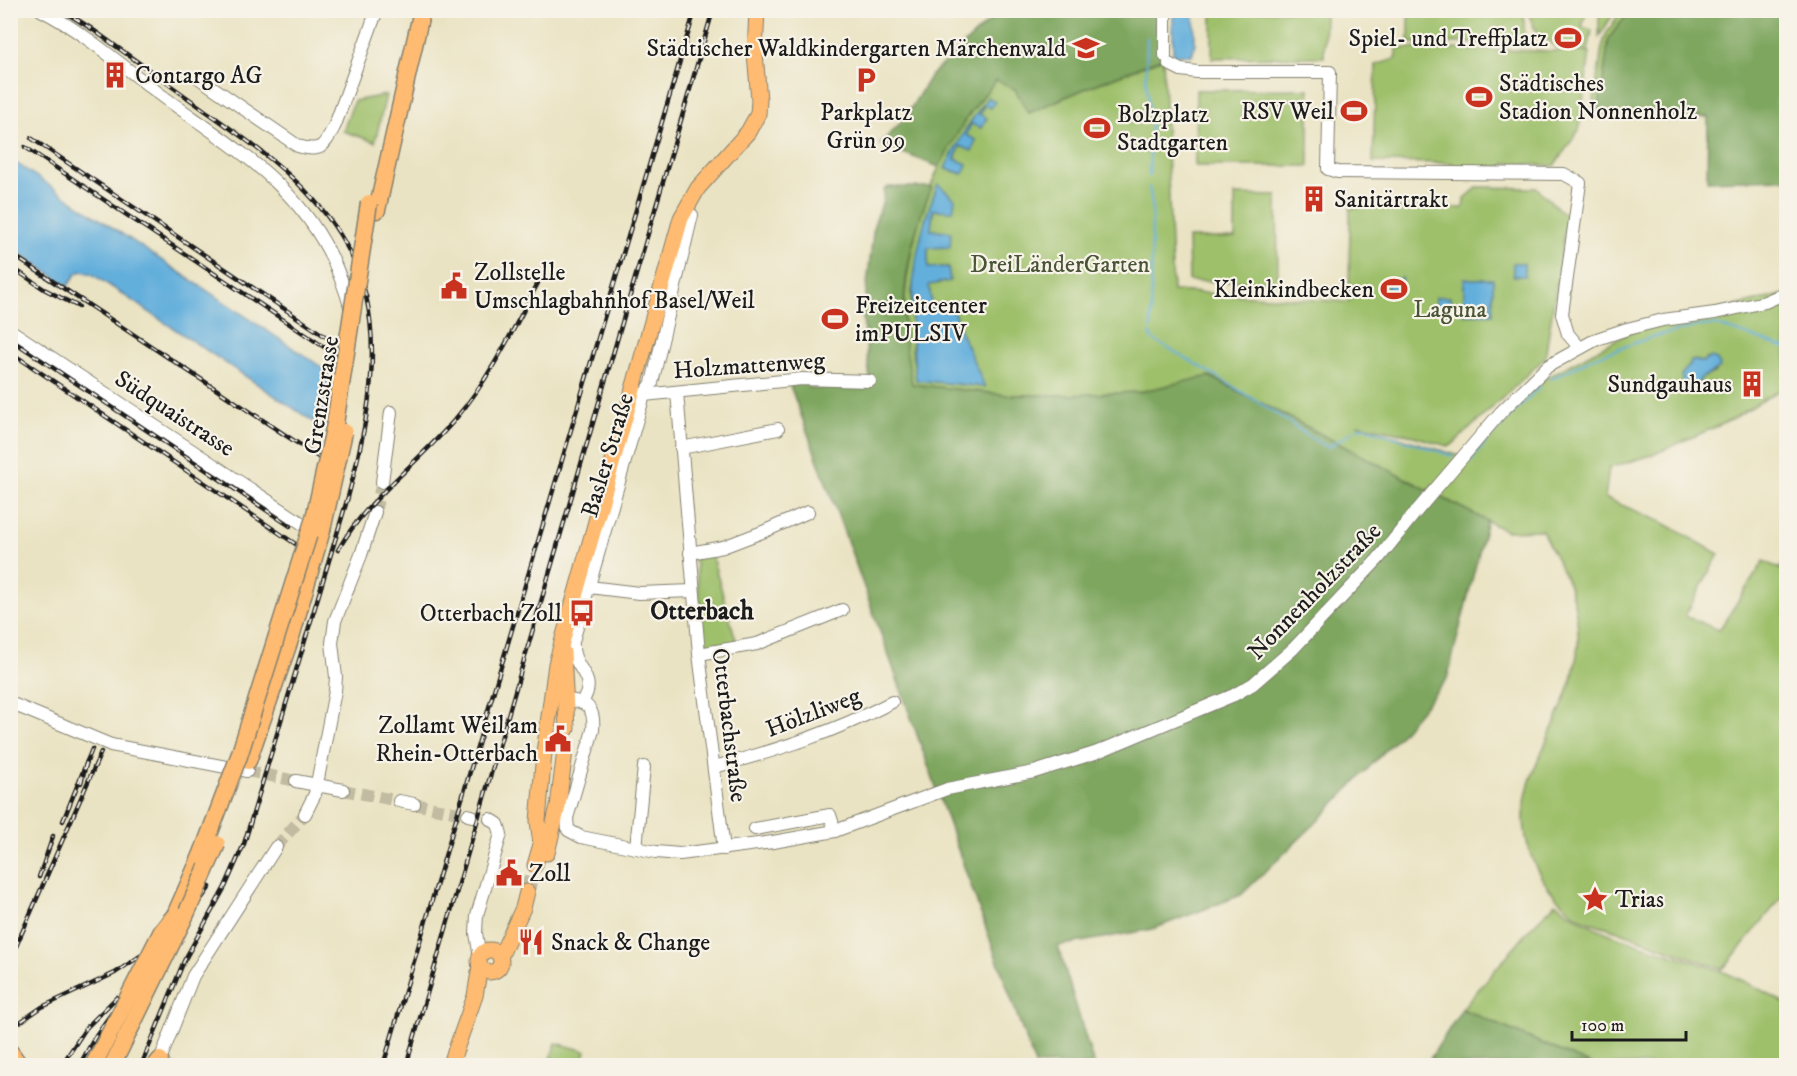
<svg xmlns="http://www.w3.org/2000/svg" width="1797" height="1076" viewBox="0 0 1797 1076" font-family="'IM FELL DW Pica',serif">
<style>
.green{fill:#9ec06a;stroke:#5d6e43;stroke-width:1.5;fill-rule:evenodd}
.forest{fill:#7ea65e;stroke:#4d613d;stroke-width:1.5}
.water{fill:#63afdc;stroke:#40667c;stroke-width:1.5}
.lines{fill:none;stroke-linecap:round;stroke-linejoin:round}
.stream{stroke:#63afdc;stroke-width:2}
.minor-tunnel{stroke:#c1bba2;stroke-width:12;stroke-dasharray:12 6;stroke-linecap:butt}
.major-tunnel{stroke:#c1bba2;stroke-width:15;stroke-dasharray:15 8;stroke-linecap:butt}
.minor-casing{stroke:#838070;stroke-width:14}
.major-casing{stroke:#838070;stroke-width:17}
.highway-casing{stroke:#838070;stroke-width:19}
.minor{stroke:#fff;stroke-width:12}
.major{stroke:#febb71;stroke-width:15}
.highway{stroke:#febb71;stroke-width:16}
.rail-casing{stroke:#1c1c1c;stroke-width:4.5}
.rail{stroke:#f7f3e8;stroke-width:2;stroke-dasharray:7;stroke-linecap:butt}
.highway-bridge-casing{stroke:#838070;stroke-width:19;stroke-linecap:butt}
.highway-bridge{stroke:#febb71;stroke-width:16}
.labels{text-anchor:middle;stroke-width:4.5;stroke-linejoin:round;paint-order:stroke}
.poi-label{font-size:24px;fill:#1c1c1c;stroke:#f7f3e8;text-anchor:start}
.park-label{font-size:24px;fill:#4a5537;stroke:#f7f3e8}
.street-label{font-size:24px;fill:#1c1c1c;stroke:#f7f3e8}
.neighbourhood-label{font-size:26px;font-weight:bold;fill:#1c1c1c;stroke:#f7f3e8}
</style>
<rect width="100%" height="100%" fill="#f7f3e8"/>
<filter id="ink" filterUnits="userSpaceOnUse"><feTurbulence type="fractalNoise" baseFrequency=".0167" numOctaves="2"/><feDisplacementMap in="SourceGraphic" scale="12" xChannelSelector="R" yChannelSelector="G"/><feConvolveMatrix kernelMatrix="1 2 1 2 8 2 1 2 1" color-interpolation-filters="sRGB"/></filter>
<filter id="wash" filterUnits="userSpaceOnUse"><feTurbulence type="fractalNoise" baseFrequency=".008" numOctaves="4" result="noise"/><feDisplacementMap in="SourceGraphic" scale="24" xChannelSelector="R" yChannelSelector="G"/><feGaussianBlur stdDeviation="1.35" result="paint"/><feColorMatrix in="noise" values="0 0 0 0 0 0 0 0 0 0 0 0 0 0 0 0 0 1.4 0 .05"/><feComposite in="paint" operator="in"/></filter>
<g filter="url(#wash)">
<rect width="100%" height="100%" fill="#eae3c3"/>
<!-- green -->
<g class="green">
<polygon points="1212,11 1325,11 1324,57 1212,58"/>
<rect x="1409" y="11" width="115" height="32"/>
<polygon points="1527,11 1587,11 1582,27 1592,30 1588,51 1570,50 1558,45 1556,48 1535,29"/>
<polygon points="1599,11 1615,11 1599,37"/>
<polygon points="1621,11 1630,11 1609,38 1598,115 1592,114 1602,47 1606,34"/>
<polygon points="1397,48 1590,52 1579,130 1554,166 1505,163 1505,170 1452,170 1452,163 1373,162 1376,65 1395,59"/>
<path d="M1163 58 1173 291 1349 302 1350 208H1463L1464 199 1478 187 1537 188 1567 217 1545 358 1452 445 1447 446 1410 435 1357 424 1469 459 1535 384 1633 330 1786 294V386L1729 421 1652 455 1609 468 1605 498 1662 522 1719 554 1685 616 1719 630 1764 561 1780 569 1786 560V892L1723 969C1689 957 1655 945 1621 932 1604 926 1585 923 1571 911 1532 879 1514 830 1530 781 1546 735 1574 695 1578 645 1579 624 1575 598 1566 579 1559 562 1549 547 1542 530L1506 531 1210 376 1139 392 1068 395H1007L912 384C909 368 905 351 904 334 902 261 926 176 968 116 977 103 987 92 996 79L1015 89 1029 113 1089 87ZM989 97 979 114 986 118 981 128 971 123 966 135 971 150 960 146 955 160 963 174 946 169 967 127ZM938 185 930 230 950 232 928 247V268L948 267 950 281 929 285 932 310 952 307 959 328 916 380 912 350 911 295 926 217ZM1708 358 1716 372 1701 378 1696 388 1686 369 1695 360 1702 362Z"/>
<polygon points="1309,89 1309,166 1195,166 1196,90"/>
<polygon points="386,95 375,142 343,131 354,101"/>
<polygon points="1235,195 1277,196 1278,282 1189,281 1188,238 1235,238"/>
<polygon points="711,553 737,644 705,650 695,559 698,556"/>
<path d="M1556 903C1601 940 1664 949 1718 970 1741 978 1762 990 1784 1003L1786 1005V1065H1592L1462 1009 1532 926Z"/>
<polygon points="556,1043 586,1051 582,1065 551,1059"/>
</g>
<!-- forest -->
<g class="forest">
<polygon points="1000,11 1163,11 1163,58 1089,87 1028,113 1015,89 996,80 967,117 939,167 880,144 905,118 931,75"/>
<polygon points="1630,11 1786,11 1786,179 1707,181 1708,117 1598,115 1609,38"/>
<path d="M888 187H932C912 232 900 289 905 338 906 353 910 369 912 384L1007 395H1068L1139 392 1209 376 1487 521 1447 679 1400 735 1320 819 1241 895 1153 929 1058 946 1094 1065H1035C953 838 874 609 789 383L808 382 809 388 867 387V381L870 380 863 319 874 225 883 201 884 190Z"/>
<polygon points="1462,1009 1592,1065 1426,1065"/>
</g>
<!-- water -->
<g class="water">
<polygon points="1173,11 1194,11 1195,44 1192,55 1173,55"/>
<polygon points="988,97 995,102 991,108 984,105 979,114 987,118 981,128 971,124 966,135 976,140 972,151 960,146 955,159 967,164 963,174 945,168 967,127"/>
<polygon points="10,159 329,372 323,428 92,274 82,271 76,274 68,286 11,247"/>
<path d="M938 184 955 199 953 211 933 210 931 230 951 232 950 247 928 248V268L948 267 950 281 929 285 932 309 952 306 959 328 985 387 916 380C908 309 910 251 938 184Z"/>
<polygon points="1513,263 1524,263 1525,276 1513,276"/>
<polygon points="1393,278 1397,280 1402,278 1401,294 1389,296 1387,294 1388,283"/>
<rect x="1464" y="279" width="29" height="35"/>
<rect x="1436" y="297" width="14" height="14"/>
<polygon points="1712,357 1717,360 1720,366 1719,369 1701,378 1694,392 1689,393 1683,384 1681,375 1690,365 1691,360 1702,362"/>
</g>
<g class="lines">
<!-- stream -->
<g class="stream">
<polyline points="1147,38 1146,80 1151,128 1149,176"/>
<polyline points="1149,187 1152,203 1151,328"/>
<path d="M1150 333 1152 339C1195 363 1237 388 1278 415 1295 425 1311 441 1329 447L1353 431"/>
<polyline points="1551,379 1595,357 1652,337 1699,326 1716,325 1786,348"/>
<polyline points="1357,428 1364,427 1453,456"/>
<polyline points="1471,462 1491,436 1540,386"/>
</g>
</g>
</g>
<g filter="url(#ink)">
<g class="lines">
<!-- minor-tunnel -->
<g class="minor-tunnel">
<polyline points="375,512 382,482"/>
<polyline points="247,771 296,781"/>
<polyline points="343,790 399,801"/>
<polyline points="414,804 468,815"/>
<polyline points="276,847 305,814"/>
</g>
<!-- major-tunnel -->
<polyline class="major-tunnel" points="527,892 535,865"/>
<!-- minor casing -->
<g class="minor-casing">
<g id="minor">
<path d="M41 10C82 31 120 64 157 92 227 144 301 183 336 267 342 282 348 295 351 311"/>
<polyline points="1165,10 1165,56"/>
<polyline points="1169,64 1181,70 1197,72 1330,72 1328,169 1338,172 1564,174 1580,183 1562,314 1568,334 1579,347"/>
<path d="M199 78 298 146C322 153 324 146 335 125L377 10"/>
<polyline points="10,330 315,532"/>
<polyline points="677,392 699,654 724,849"/>
<polyline points="639,394 644,395 802,379 870,381"/>
<polyline points="681,448 778,429"/>
<polyline points="382,482 391,412"/>
<polyline points="690,553 723,547 765,531 808,512"/>
<polyline points="589,587 639,593 693,591"/>
<polyline points="699,654 757,644 842,610"/>
<path d="M567 700C588 701 595 709 593 730L567 818 568 830 581 837 656 852 680 854 773 842 835 831 947 789 1034 772 1095 753 1234 695 1253 684 1293 649 1378 559 1415 513 1501 412 1548 366 1597 339 1627 329 1663 320 1715 313 1765 302 1786 293"/>
<path d="M582 702C600 675 570 670 573 641L644 395 652 383 692 215"/>
<polyline points="10,703 111,745 247,771"/>
<path d="M714 767C776 751 835 732 892 702"/>
<polyline points="296,781 343,790"/>
<polyline points="399,801 414,804"/>
<polyline points="305,814 315,794 335,691 336,677 332,643 335,621 361,555 375,512"/>
<polyline points="468,815 472,816"/>
<polyline points="755,829 830,815 835,831"/>
<polyline points="636,848 644,767"/>
<polyline points="480,958 476,933 477,915 501,834 498,824 490,819"/>
<polyline points="160,1060 193,976 276,847"/>
</g>
</g>
<!-- major casing -->
<g class="major-casing">
<g id="major">
<polyline points="563,652 567,729"/>
<polyline points="547,853 558,806 565,751"/>
<polyline points="535,865 541,844 538,821 544,753 556,664 681,218 698,188 748,132 758,114 759,100 755,53 757,10"/>
<circle cx="490" cy="961" r="11"/>
<polyline points="500,957 523,908 527,892"/>
<polyline points="450,1066 475,996 480,966"/>
</g>
</g>
<!-- highway casing -->
<g class="highway-casing">
<g id="highway">
<polyline points="377,210 422,10"/>
<polyline points="248,761 291,637 322,530"/>
<polyline points="175,915 201,856"/>
<polyline points="10,1052 20,1066"/>
<polyline points="155,1066 160,1060"/>
</g>
</g>
<!-- minor -->
<use href="#minor" class="minor"/>
<!-- major -->
<use href="#major" class="major"/>
<!-- highway -->
<use href="#highway" class="highway"/>
<!-- rail casing -->
<g class="rail-casing">
<g id="rail">
<path d="M62 10 92 29C129 56 166 82 203 109 272 158 344 207 366 296 381 362 365 433 348 497L244 844 225 887 184 961 141 1066"/>
<polyline points="31,138 338,345"/>
<polyline points="25,147 339,357"/>
<polyline points="10,253 320,458"/>
<polyline points="10,266 44,289 79,307"/>
<polyline points="10,339 290,526"/>
<polyline points="10,352 297,545"/>
<path d="M338 550C368 497 419 463 457 417 490 378 514 328 538 283"/>
<polyline points="81,783 87,761"/>
<polyline points="63,821 92,749"/>
<polyline points="39,877 53,836"/>
<polyline points="10,960 101,752"/>
<polyline points="10,1029 42,1007 115,973 162,941"/>
<polyline points="61,1066 86,1028 117,997"/>
<polyline points="79,1066 96,1035 146,965 170,941 210,887"/>
<polyline points="383,1066 695,10"/>
<polyline points="406,1066 713,10"/>
</g>
</g>
<!-- rail -->
<use href="#rail" class="rail"/>
<!-- highway-bridge casing -->
<g class="highway-bridge-casing">
<g id="highway-bridge">
<polyline points="322,530 344,432"/>
<polyline points="201,856 239,756 314,518 335,424 369,203"/>
<polyline points="93,1066 162,931 175,915"/>
<polyline points="112,1066 187,912 217,844"/>
</g>
</g>
<!-- highway-bridge -->
<use href="#highway-bridge" class="highway-bridge"/>
</g>
</g>
<!-- icons -->
<defs>
<g id="stadium-bare" transform="scale(2.07)"><path d="M0-5a6.5 5 0 1 0 0 10a6.5 5 0 1 0 0-10ZM-3.5-1.8h7v3.6h-7Z" fill="#c8321e" stroke="#f7f3e8" stroke-width="2.5" paint-order="stroke"/></g>
<g id="school-bare" transform="scale(2.07)"><path d="M0-5L7-2L0 1L-7-2ZM-4 1L0 2.5L4 1V4Q0 6-4 4Z" fill="#c8321e" stroke="#f7f3e8" stroke-width="2.5" paint-order="stroke"/></g>
<g id="building-bare" transform="scale(2.07)"><path d="M-4-6H4V6H1V3H-1V6H-4ZM-2.5-4.3h1.7v1.8h-1.7ZM.8-4.3h1.7v1.8H.8ZM-2.5-1h1.7V.8h-1.7ZM.8-1h1.7V.8H.8Z" fill="#c8321e" stroke="#f7f3e8" stroke-width="2.5" paint-order="stroke"/></g>
<g id="parking-bare" transform="scale(2.07)"><path d="M-3.5-5.5H1a3.5 3.5 0 0 1 0 7H-1V5.5H-3.5ZM-1-3.4V-.6H.8a1.4 1.4 0 0 0 0-2.8Z" fill="#c8321e" stroke="#f7f3e8" stroke-width="2.5" paint-order="stroke"/></g>
<g id="civic-bare" transform="scale(2.07)"><path d="M-.6-6.5H3V-4.5H.6V-3L4-1V1h2V6H-6V1h2V-1L-.6-3ZM-1.2 2.5V6h2.4V2.5Z" fill="#c8321e" stroke="#f7f3e8" stroke-width="2.5" paint-order="stroke"/></g>
<g id="bus-bare" transform="scale(2.07)"><path d="M-5-6H5V4H4V6H2V4H-2V6H-4V4H-5ZM-3.5-4V0h7V-4ZM-3.5 1.2v1.5H-2V1.2ZM2 1.2v1.5H3.5V1.2Z" fill="#c8321e" stroke="#f7f3e8" stroke-width="2.5" paint-order="stroke"/></g>
<g id="sight-bare" transform="scale(2.07)"><path d="M0-6L1.8-2.2L6-1.7L2.9 1.2L3.7 5.4L0 3.3L-3.7 5.4L-2.9 1.2L-6-1.7L-1.8-2.2Z" fill="#c8321e" stroke="#f7f3e8" stroke-width="2.5" paint-order="stroke"/></g>
<g id="restaurant-bare" transform="scale(2.07)"><path d="M-5-6h1v4h1v-4h1v4h1v-4h1v5L-1.5 .5V6h-2V.5L-5-1ZM5-6V6H3V1.5H1.5Q1.5-4 5-6Z" fill="#c8321e" stroke="#f7f3e8" stroke-width="2.5" paint-order="stroke"/></g>
</defs>
<g fill-rule="evenodd">
<use href="#stadium-bare" x="1568" y="38"/>
<use href="#school-bare" x="1086" y="48"/>
<use href="#building-bare" x="115" y="75"/>
<use href="#parking-bare" x="866" y="80"/>
<use href="#stadium-bare" x="1479" y="97"/>
<use href="#stadium-bare" x="1354" y="111"/>
<use href="#stadium-bare" x="1097" y="128"/>
<use href="#building-bare" x="1314" y="199"/>
<use href="#civic-bare" x="454" y="286"/>
<use href="#stadium-bare" x="1394" y="289"/>
<use href="#stadium-bare" x="835" y="319"/>
<use href="#building-bare" x="1752" y="384"/>
<use href="#bus-bare" x="582" y="613"/>
<use href="#civic-bare" x="558" y="739"/>
<use href="#civic-bare" x="509" y="873"/>
<use href="#sight-bare" x="1595" y="899"/>
<use href="#restaurant-bare" x="531" y="942"/>
</g>
<g class="labels">
<!-- poi labels -->
<g class="poi-label">
<text x="1548" y="46" text-anchor="end">Spiel- und Treffplatz</text>
<text x="1066" y="56" text-anchor="end">Städtischer Waldkindergarten Märchenwald</text>
<text x="135" y="83">Contargo AG</text>
<text x="1499" y="91">Städtisches<tspan x="1499" dy="28">Stadion Nonnenholz</tspan></text>
<text x="1334" y="119" text-anchor="end">RSV Weil</text>
<text x="866" y="120" text-anchor="middle">Parkplatz<tspan x="866" dy="28">Grün 99</tspan></text>
<text x="1117" y="122">Bolzplatz<tspan x="1117" dy="28">Stadtgarten</tspan></text>
<text x="1334" y="207">Sanitärtrakt</text>
<text x="474" y="280">Zollstelle<tspan x="474" dy="28">Umschlagbahnhof Basel/Weil</tspan></text>
<text x="1374" y="297" text-anchor="end">Kleinkindbecken</text>
<text x="855" y="313">Freizeitcenter<tspan x="855" dy="28">imPULSIV</tspan></text>
<text x="1732" y="392" text-anchor="end">Sundgauhaus</text>
<text x="562" y="621" text-anchor="end">Otterbach Zoll</text>
<text x="538" y="733" text-anchor="end">Zollamt Weil am<tspan x="538" dy="28">Rhein-Otterbach</tspan></text>
<text x="529" y="881">Zoll</text>
<text x="1615" y="907">Trias</text>
<text x="551" y="950">Snack &amp; Change</text>
</g>
<!-- park labels -->
<g class="park-label">
<text x="1060" y="272">DreiLänderGarten</text>
<text x="1450" y="317">Laguna</text>
</g>
<!-- street labels -->
<g class="street-label">
<text transform="translate(749 365) rotate(-4)" y="8">Holzmattenweg</text>
<text transform="translate(321 395) rotate(-81)" y="8">Grenzstrasse</text>
<text transform="translate(175 413) rotate(33)" y="8">Südquaistrasse</text>
<text transform="translate(607 455) rotate(-73)" y="8">Basler Straße</text>
<text transform="translate(1314 591) rotate(-46)" y="8">Nonnenholzstraße</text>
<text transform="translate(813 712) rotate(-21)" y="8">Hölzliweg</text>
<text transform="translate(730 725) rotate(83)" y="8">Otterbachstraße</text>
</g>
<!-- neighbourhood labels -->
<g class="neighbourhood-label">
<text x="702" y="619">Otterbach</text>
</g>
</g>
<!-- margin -->
<rect width="1797" height="1076" fill="none" stroke="#f7f3e8" stroke-width="36"/>
<!-- scale -->
<path d="M1572 1031v9h114v-9" fill="none" stroke="#1c1c1c" stroke-width="3"/>
<text x="1581" y="1031" font-size="18" fill="#1c1c1c" stroke="#f7f3e8" stroke-width="4.5" paint-order="stroke">100 m</text>
</svg>
